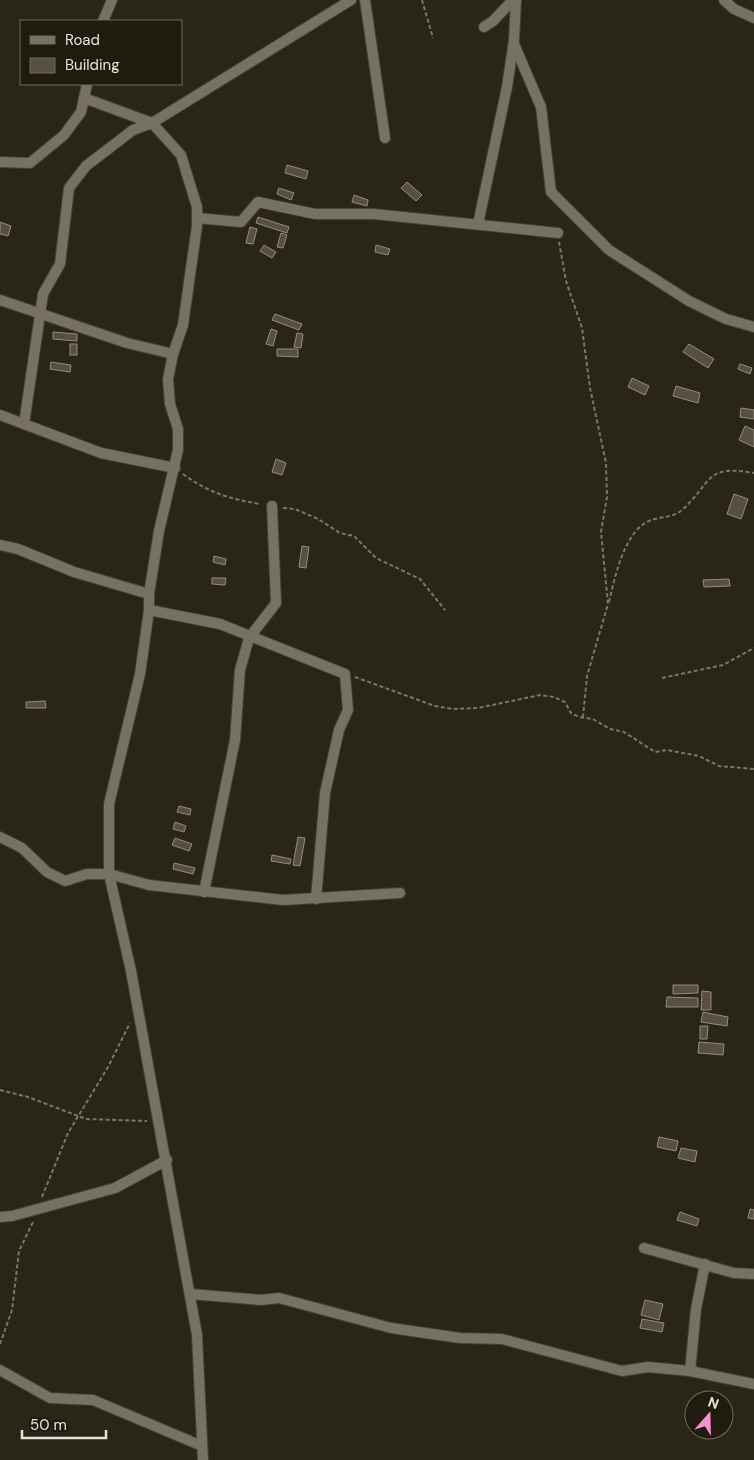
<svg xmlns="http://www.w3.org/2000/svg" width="754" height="1460" viewBox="0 0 754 1460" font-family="'DM Sans',sans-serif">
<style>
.building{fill:#594e44;stroke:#978b7f}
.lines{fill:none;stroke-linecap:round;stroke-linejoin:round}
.minor-casing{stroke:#454138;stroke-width:12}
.path{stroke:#7a766c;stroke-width:2;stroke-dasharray:4 2.5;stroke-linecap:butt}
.minor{stroke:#777163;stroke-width:10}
</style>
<rect width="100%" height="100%" fill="#2a2519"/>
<!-- building -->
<g class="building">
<polygon points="287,165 308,171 306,179 285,173"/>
<polygon points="407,182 422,195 416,201 401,188"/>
<polygon points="279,188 294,193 291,200 277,194"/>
<polygon points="354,195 368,200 367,206 352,202"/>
<polygon points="258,217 289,227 287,233 256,223"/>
<polygon points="0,222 11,226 8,236 0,234"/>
<polygon points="250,227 257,229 253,244 246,243"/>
<polygon points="281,233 287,235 283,248 277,247"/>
<polygon points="264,245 276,252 272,258 260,251"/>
<polygon points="376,245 390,249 388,255 375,252"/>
<polygon points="275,314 302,324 299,330 272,320"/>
<polygon points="271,329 277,331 273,346 266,344"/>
<polygon points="53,332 77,334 77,341 53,339"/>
<polygon points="297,333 303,334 301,348 294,347"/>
<rect x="70" y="344" width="7" height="11"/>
<polygon points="689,344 714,359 708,368 683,352"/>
<polygon points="277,349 298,349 298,357 277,356"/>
<polygon points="51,362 71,365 70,372 50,369"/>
<polygon points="740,364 752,368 750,374 738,369"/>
<polygon points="632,378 649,386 645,395 628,387"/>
<polygon points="676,386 700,393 698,403 673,396"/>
<polygon points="741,408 754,410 754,419 740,417"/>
<polygon points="745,426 754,430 754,447 739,440"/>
<polygon points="276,459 286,463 282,475 272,472"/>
<polygon points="734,494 748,499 741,519 727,514"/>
<polygon points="302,546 309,547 306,568 299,567"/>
<polygon points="214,556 226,559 225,565 213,562"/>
<polygon points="212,578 226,578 225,585 212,584"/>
<polygon points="729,579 730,586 704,587 703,580"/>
<polygon points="45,701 46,708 26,708 26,702"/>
<polygon points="179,806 191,809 190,815 177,812"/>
<polygon points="175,822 186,826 184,832 173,829"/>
<polygon points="298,837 305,838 300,866 293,865"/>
<polygon points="175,838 192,844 189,851 172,845"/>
<polygon points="272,855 291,859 290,864 271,861"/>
<polygon points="174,863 195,868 193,874 173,869"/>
<polygon points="673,985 698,985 698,993 673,994"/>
<polygon points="702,991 711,992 711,1010 701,1010"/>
<polygon points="667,997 698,998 698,1007 666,1007"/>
<polygon points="703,1012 728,1017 727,1026 701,1022"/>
<polygon points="700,1026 708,1026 707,1039 700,1039"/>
<polygon points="699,1042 724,1044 723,1055 698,1053"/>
<polygon points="659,1137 678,1141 676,1151 657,1147"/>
<polygon points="681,1148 697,1151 695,1162 678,1158"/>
<polygon points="750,1209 754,1210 754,1219 748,1218"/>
<polygon points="680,1212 699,1219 697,1226 677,1220"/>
<polygon points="645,1300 663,1304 659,1320 641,1315"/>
<polygon points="642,1319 664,1323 662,1332 640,1328"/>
</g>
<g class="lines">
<!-- minor casing -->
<g class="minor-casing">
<g id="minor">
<polyline points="365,0 385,138"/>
<polyline points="724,0 734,9 754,18"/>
<polyline points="103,21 112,0"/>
<polyline points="484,27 493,21 513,0"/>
<polyline points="514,44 541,107 551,192 609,250 689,301 726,319 754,327"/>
<polyline points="84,98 152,123 181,155 197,207 197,226 183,325 173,354 168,379 170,404 178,429 178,450 159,531 149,594 149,610 140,674 109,804 109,874 131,971 197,1335 203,1460"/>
<polyline points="0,162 30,163 64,135 81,112 87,84"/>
<polyline points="197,218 241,222 258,202 315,214 374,214 558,233"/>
<polyline points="478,224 507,87 514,40 516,0"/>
<polyline points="0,300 127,343 173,354"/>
<polyline points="0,415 101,453 175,468"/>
<polyline points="24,424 43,294 60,264 69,188 86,166 133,130 152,123 351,0"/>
<polyline points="0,545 18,549 74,572 149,594"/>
<polyline points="149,610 220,624 345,674 348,710 339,730 325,793 316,899"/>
<polyline points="0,837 22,848 47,872 65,881 87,874 109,874 149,885 283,900 400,893"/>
<polyline points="204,892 235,740 240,670 249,638 276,603 272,506"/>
<polyline points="0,1217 12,1216 115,1188 167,1160"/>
<polyline points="644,1248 734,1273 754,1274"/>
<polyline points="190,1294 261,1300 279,1298 391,1328 460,1338 502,1339 622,1371 648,1367 690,1371 754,1384"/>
<polyline points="0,1370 50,1398 93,1400 202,1446"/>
<polyline points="690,1371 696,1309 705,1264"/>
</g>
</g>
<!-- path -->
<g class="path">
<polyline points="422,0 433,38"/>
<polyline points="559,242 566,281 582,328 590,388 606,463 607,497 601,532 608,604 587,676 583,717"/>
<path d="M183 474C207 492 232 500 261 504"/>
<polyline points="283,508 295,509 318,519 340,533 354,536 376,558 420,579 445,610"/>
<path d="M609 602C615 577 624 532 649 521 660 516 673 518 682 510 713 482 704 464 754 473"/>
<polyline points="355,677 435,706 453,709 478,708 540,695 554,697 565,702 571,713 579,717 593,719 610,729 624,732 655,752 667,750 699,756 719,766 754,769"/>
<polyline points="662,678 723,665 754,648"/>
<polyline points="0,1090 28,1097 86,1119 147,1121"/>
<polyline points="42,1197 68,1133 108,1067 130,1023"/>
<polyline points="0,1344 12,1310 19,1251 34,1220"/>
</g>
<!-- minor -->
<use href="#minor" class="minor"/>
</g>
<!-- legend -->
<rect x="20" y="20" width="162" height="65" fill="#201b0f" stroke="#6f6b61"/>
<rect x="30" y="36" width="25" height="8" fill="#777163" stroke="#6f6b61"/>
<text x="65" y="45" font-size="15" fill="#e6e3db">Road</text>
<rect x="30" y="58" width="25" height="15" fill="#594e44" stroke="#6f6b61"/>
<text x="65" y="70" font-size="15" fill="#e6e3db">Building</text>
<!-- north arrow -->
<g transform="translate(709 1415) rotate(20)"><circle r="24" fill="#201b0f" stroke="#6f6b61"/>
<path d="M0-4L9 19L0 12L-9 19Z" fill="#f590d1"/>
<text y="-8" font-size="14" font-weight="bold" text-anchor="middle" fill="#e6e3db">N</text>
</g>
<!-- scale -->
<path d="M22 1430v8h84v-8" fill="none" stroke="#e6e3db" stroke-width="2.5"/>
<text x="30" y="1430" font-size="15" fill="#e6e3db" stroke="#201b0f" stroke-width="4" paint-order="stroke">50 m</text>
</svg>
